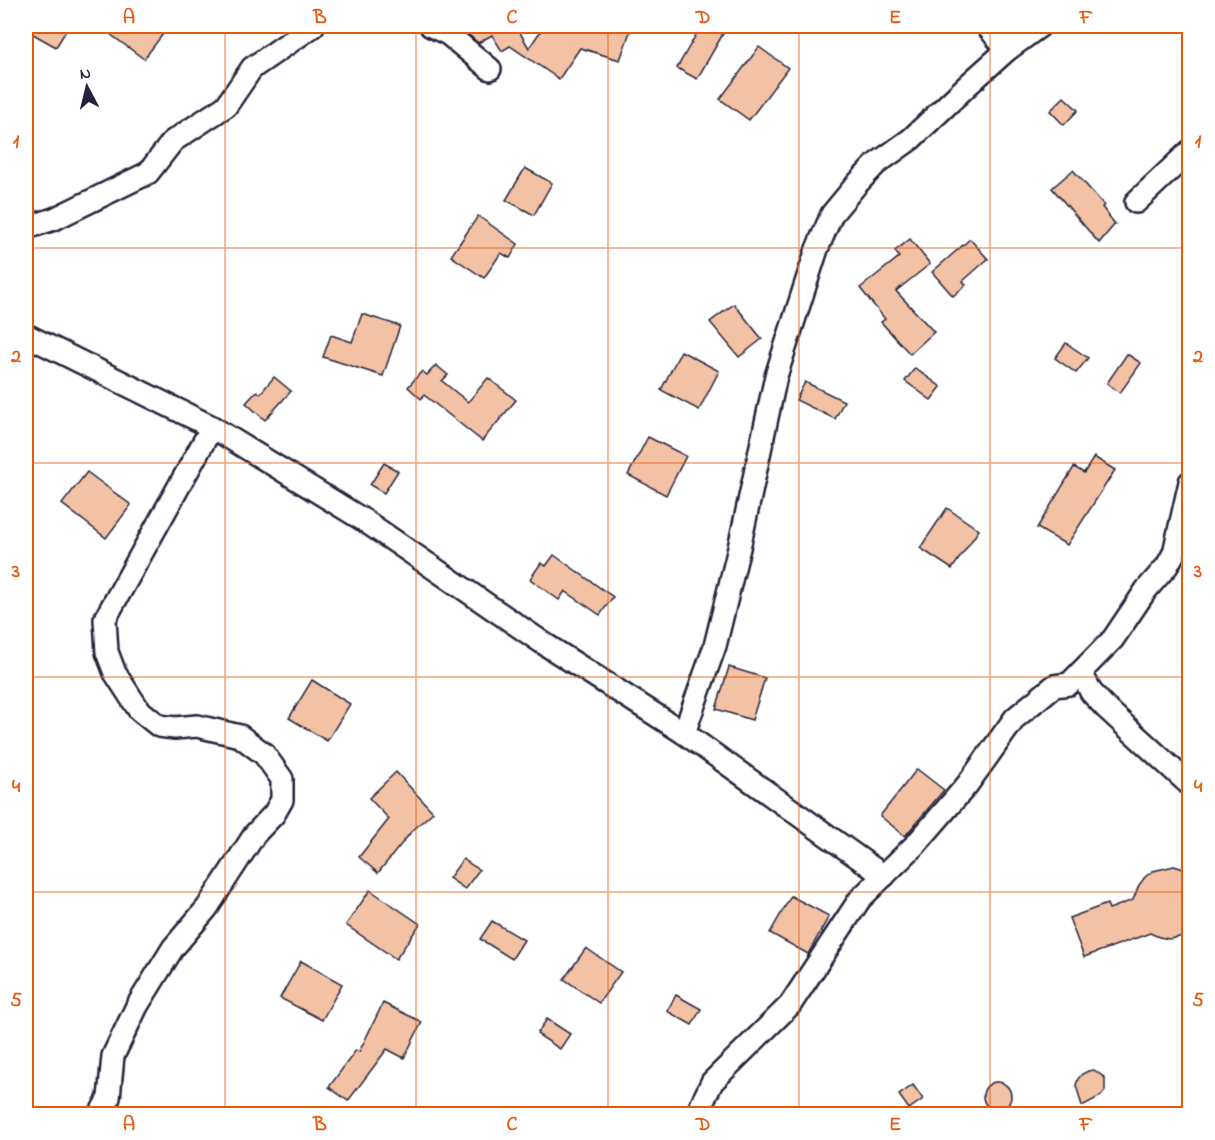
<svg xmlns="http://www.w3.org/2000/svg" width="1215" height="1140" viewBox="0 0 1215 1140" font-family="'Indie Flower',sans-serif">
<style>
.building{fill:#f3c1a4;stroke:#22223b;stroke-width:1.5}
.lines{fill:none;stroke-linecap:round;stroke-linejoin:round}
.street-casing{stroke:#22223b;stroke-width:26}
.street{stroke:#fff;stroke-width:21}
.grid{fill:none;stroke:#e8590c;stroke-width:1.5;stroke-opacity:0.55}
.neatline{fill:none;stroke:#e8590c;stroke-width:2}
.grid-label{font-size:20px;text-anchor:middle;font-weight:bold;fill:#e8590c}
</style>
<rect width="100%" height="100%" fill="#fff"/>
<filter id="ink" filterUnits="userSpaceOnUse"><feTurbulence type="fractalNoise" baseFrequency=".0167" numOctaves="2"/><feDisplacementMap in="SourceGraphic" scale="12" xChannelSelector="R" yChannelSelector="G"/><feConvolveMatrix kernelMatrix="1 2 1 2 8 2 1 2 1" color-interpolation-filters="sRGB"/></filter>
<g filter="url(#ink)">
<!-- building -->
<g class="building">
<polygon points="26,26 69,26 56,47 26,30"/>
<polygon points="99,26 169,26 144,59"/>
<polygon points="470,26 516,26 529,48 544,26 632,26 620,60 580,48 559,79 510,46 502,51 492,35 478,43 463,30"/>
<polygon points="701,26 709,26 723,34 697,79 677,68"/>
<polygon points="759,47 788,68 749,120 720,99"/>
<polygon points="1064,97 1078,110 1064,125 1050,111"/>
<polygon points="525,168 552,183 534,215 506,200"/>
<polygon points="1073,170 1104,205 1102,207 1115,224 1099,243 1052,188"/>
<polygon points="478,216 518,244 510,258 501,253 484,278 451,256"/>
<polygon points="910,239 930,264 896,291 934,332 910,354 881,322 885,319 860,288 899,257 895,251"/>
<polygon points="970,239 988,259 963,281 966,285 953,296 932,272"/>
<polygon points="734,304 762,339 739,357 710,322"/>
<polygon points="362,314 400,326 383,376 323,357 331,335 352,342"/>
<polygon points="1066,343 1088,358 1076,373 1055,358"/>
<polygon points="681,351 719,371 699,410 661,390"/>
<polygon points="1127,354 1141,363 1120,393 1107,383"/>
<polygon points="436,365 448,375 442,381 468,402 488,378 516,400 482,441 424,395 421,399 408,387 422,371 427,375"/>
<polygon points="915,368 941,387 931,400 905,381"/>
<polygon points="274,377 291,391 265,420 246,403 257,391 260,394"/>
<polygon points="805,382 844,401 835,419 796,400"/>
<polygon points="648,437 686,456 666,495 628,475"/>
<polygon points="1094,457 1115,470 1067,545 1037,528 1074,467 1084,473"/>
<polygon points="384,463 398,471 384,493 370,485"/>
<polygon points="87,472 131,505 106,538 62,504"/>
<polygon points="947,508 979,530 952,569 920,548"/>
<polygon points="554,555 613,597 600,615 565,591 559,600 530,579 541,563 546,566"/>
<polygon points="729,667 765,678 752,720 716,709"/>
<polygon points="312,680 350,704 327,741 289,718"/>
<polygon points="917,769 944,790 905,836 880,816"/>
<polygon points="396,772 433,812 411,832 378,873 359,857 389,819 369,798"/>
<polygon points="463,859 479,870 465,889 449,878"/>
<polygon points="1174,866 1190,871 1190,935 1169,939 1159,937 1150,933 1084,957 1069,918 1107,904 1109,909 1133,900 1139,885 1145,877 1153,871"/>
<polygon points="370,890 420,924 396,959 346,925"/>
<polygon points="791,896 829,916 808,954 770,933"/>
<polygon points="492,921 524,940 512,959 480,939"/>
<polygon points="586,948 621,972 599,1003 564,979"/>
<polygon points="301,961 342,984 322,1020 280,998"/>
<polygon points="676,995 701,1009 692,1025 667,1011"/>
<polygon points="383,1003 422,1022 404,1058 387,1049 348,1101 329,1087 356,1050 359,1052"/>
<polygon points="547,1019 570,1034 560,1049 537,1034"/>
<polygon points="1094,1070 1105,1078 1105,1091 1101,1096 1082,1106 1076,1085 1078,1079 1082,1074 1088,1071"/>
<circle cx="997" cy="1096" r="14"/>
<polygon points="913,1085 923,1099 909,1109 899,1095"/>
</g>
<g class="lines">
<!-- street casing -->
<g class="street-casing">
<g id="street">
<polyline points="431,26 448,34 490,69"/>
<polyline points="987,26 1007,50"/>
<polyline points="1136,202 1190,151"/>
<polyline points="26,228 54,219 148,173 173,141 226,106 252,68 313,26"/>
<polyline points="26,335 212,427 365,521 543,643 684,733 884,876"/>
<polyline points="1081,672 1091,692 1106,708 1190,785"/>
<polyline points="684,733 715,646 739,548 776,376 817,249 832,214 856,185 876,164 911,139 969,84 1007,50 1040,26"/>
<polyline points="100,1114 109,1098 113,1056 137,1006 173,948 207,908 255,834 274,814 282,800 282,779 264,754 240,736 197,726 175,728 159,726 139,710 115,673 107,652 105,619 212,427"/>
<polyline points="697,1114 712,1082 790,1005 860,899 916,844 967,785 1015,718 1054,686 1069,684 1113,639 1146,590 1167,566 1174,553 1190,482"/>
</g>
</g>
<!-- street -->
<use href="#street" class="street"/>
</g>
</g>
<!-- grid -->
<path class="grid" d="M225 26V1114M416 26V1114M608 26V1114M799 26V1114M990 26V1114M26 248H1190M26 463H1190M26 677H1190M26 892H1190"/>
<!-- margin -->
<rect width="1215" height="1140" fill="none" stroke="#fff" stroke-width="66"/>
<!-- north arrow -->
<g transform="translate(87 87) rotate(353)" stroke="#ffffff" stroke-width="4.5" paint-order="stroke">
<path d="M0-4.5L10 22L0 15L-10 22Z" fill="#22223b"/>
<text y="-9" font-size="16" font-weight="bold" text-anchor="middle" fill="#22223b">N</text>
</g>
<rect x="33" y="33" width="1149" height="1074" class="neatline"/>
<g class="grid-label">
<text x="129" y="23">A</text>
<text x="320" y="23">B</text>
<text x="512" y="23">C</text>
<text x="703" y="23">D</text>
<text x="895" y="23">E</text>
<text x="1086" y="23">F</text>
<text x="16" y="147">1</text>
<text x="1198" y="147">1</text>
<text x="16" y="362">2</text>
<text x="1198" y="362">2</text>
<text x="16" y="577">3</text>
<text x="1198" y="577">3</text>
<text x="16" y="792">4</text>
<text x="1198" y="792">4</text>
<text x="16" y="1006">5</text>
<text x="1198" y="1006">5</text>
<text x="129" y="1130">A</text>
<text x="320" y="1130">B</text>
<text x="512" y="1130">C</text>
<text x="703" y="1130">D</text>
<text x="895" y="1130">E</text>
<text x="1086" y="1130">F</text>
</g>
</svg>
